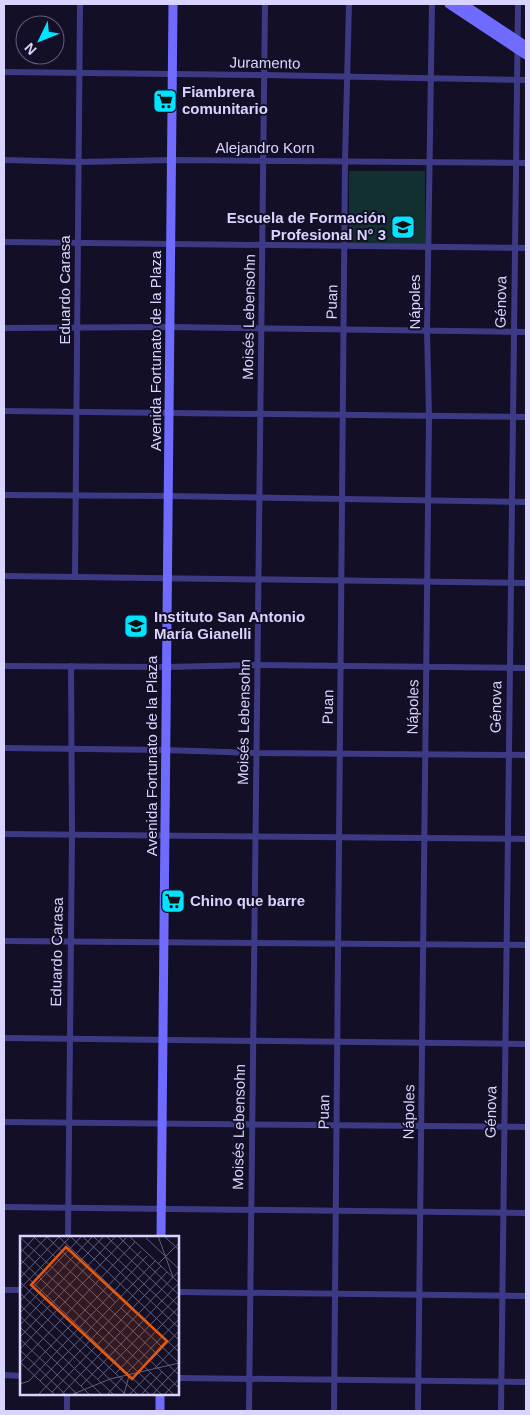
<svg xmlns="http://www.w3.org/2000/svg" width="530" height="1415" viewBox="0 0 530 1415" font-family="Arial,sans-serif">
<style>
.green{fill:#12302f}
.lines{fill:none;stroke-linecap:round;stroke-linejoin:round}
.street{stroke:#3d3a85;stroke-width:6}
.secondary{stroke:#6f6bff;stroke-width:9}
.labels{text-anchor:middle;stroke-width:4;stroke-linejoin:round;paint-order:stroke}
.street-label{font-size:15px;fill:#d9d4ff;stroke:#130f26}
.poi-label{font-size:15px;font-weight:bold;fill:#d9d4ff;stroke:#130f26;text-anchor:start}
.inset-road{fill:none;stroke:#625e7d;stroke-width:1}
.view{fill:#e8590c;fill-opacity:0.15;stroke:#e8590c;stroke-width:2.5}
.inset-edge{fill:none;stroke:#d9d4ff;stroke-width:2.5}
</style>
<rect width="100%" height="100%" fill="#130f26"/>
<!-- green -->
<rect class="green" x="349" y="171" width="76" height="75"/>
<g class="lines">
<!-- street -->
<g class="street">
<polyline points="4,72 264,75 526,80"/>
<polyline points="4,160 79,162 172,160 526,163"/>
<polyline points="4,242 526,248"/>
<polyline points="4,328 170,327 526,332"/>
<polyline points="4,411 526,417"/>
<polyline points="4,495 169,496 526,502"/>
<polyline points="4,576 526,583"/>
<polyline points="75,577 80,4"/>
<polyline points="4,666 167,667 257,665 526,668"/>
<polyline points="4,748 165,750 256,753 526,755"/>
<polyline points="4,834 526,839"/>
<polyline points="4,941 526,945"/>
<polyline points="4,1038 526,1044"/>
<polyline points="4,1122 526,1127"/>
<polyline points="4,1207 526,1213"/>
<polyline points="68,1238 72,835 71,666"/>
<polyline points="4,1290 21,1290"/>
<polyline points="178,1292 526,1296"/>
<polyline points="4,1375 21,1376"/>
<polyline points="178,1378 526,1382"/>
<polyline points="67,1411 67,1394"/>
<polyline points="249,1411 265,4"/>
<polyline points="334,1411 345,161 349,4"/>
<polyline points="418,1411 429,416 427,330 432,4"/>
<polyline points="501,1411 518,4"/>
</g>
<!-- secondary -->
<g class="secondary">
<polyline points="449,4 526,55"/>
<polyline points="463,4 526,46"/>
<polyline points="161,1238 173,4"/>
<polyline points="160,1411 160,1394"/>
</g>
</g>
<!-- icons -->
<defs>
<g id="supermarket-square" transform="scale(1.25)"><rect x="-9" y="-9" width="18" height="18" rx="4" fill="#00e5ff" stroke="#130f26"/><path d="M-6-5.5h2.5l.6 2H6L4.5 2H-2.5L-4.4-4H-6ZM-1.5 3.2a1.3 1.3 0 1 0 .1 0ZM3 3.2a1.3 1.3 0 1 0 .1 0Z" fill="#111"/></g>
<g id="school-square" transform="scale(1.25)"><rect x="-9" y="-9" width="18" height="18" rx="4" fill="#00e5ff" stroke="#130f26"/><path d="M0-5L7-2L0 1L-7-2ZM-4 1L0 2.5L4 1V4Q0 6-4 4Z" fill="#111"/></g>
</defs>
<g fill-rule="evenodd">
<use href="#supermarket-square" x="165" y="101"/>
<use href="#school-square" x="403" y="227"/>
<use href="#school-square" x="136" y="626"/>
<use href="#supermarket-square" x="173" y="901"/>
</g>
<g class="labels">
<!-- street labels -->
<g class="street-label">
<text transform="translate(265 63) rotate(1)" y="5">Juramento</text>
<text x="265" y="153">Alejandro Korn</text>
<text transform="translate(65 290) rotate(-90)" y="5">Eduardo Carasa</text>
<text transform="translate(332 302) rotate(-89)" y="5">Puan</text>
<text transform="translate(415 302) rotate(-90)" y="5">Nápoles</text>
<text transform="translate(501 302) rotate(-89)" y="5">Génova</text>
<text transform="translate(249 317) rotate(-89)" y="5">Moisés Lebensohn</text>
<text transform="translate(156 351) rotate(-90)" y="5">Avenida Fortunato de la Plaza</text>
<text transform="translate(328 707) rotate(-89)" y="5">Puan</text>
<text transform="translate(413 707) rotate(-89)" y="5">Nápoles</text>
<text transform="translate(496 707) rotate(-89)" y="5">Génova</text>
<text transform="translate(244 722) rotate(-89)" y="5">Moisés Lebensohn</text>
<text transform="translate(152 756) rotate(-90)" y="5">Avenida Fortunato de la Plaza</text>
<text transform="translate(57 952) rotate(-89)" y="5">Eduardo Carasa</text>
<text transform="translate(324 1112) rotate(-89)" y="5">Puan</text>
<text transform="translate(409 1112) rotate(-89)" y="5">Nápoles</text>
<text transform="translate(491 1112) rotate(-89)" y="5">Génova</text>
<text transform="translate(239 1127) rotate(-89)" y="5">Moisés Lebensohn</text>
</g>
<!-- poi labels -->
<g class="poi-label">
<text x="182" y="97">Fiambrera<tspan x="182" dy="17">comunitario</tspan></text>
<text x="386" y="223" text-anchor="end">Escuela de Formación<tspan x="386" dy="17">Profesional N° 3</tspan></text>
<text x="154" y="622">Instituto San Antonio<tspan x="154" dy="17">María Gianelli</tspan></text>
<text x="190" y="906">Chino que barre</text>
</g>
</g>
<!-- overview -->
<g transform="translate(20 1236)">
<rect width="159" height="159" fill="#130f26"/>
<path class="inset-road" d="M13 0 159 139M26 0 95 66M38 0 159 116M50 0 159 104M62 0 159 92M73 0 159 81M86 0 159 70M98 0 159 59M109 0 159 47M138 0 153 41M144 0 159 14M0 1 159 152M126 2 159 33M0 12 154 159M0 17 15 1M0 23 142 159M138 28 159 7M0 29 27 1M0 34 130 159M0 42 39 1M0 46 118 159M0 53 50 1M0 57 106 159M0 65 62 0M0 69 94 159M101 72 159 127M0 77 73 0M0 80 82 159M0 89 84 0M0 91 70 159M0 101 96 0M0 103 58 159M0 113 106 2M0 114 46 159M0 126 35 159M1 126 115 6M124 131 159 95M135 132 159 107M8 134 121 15M96 137 159 71M107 137 159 83M78 143 159 59M20 145 135 25M0 148 9 145 127 20M61 150 159 47M32 156 147 36M104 158 109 140M18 159 141 30M41 159 159 35M51 159 90 143 159 127M87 159 103 141M109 159 131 136M121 159 142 136M132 159 159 130M144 159 159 143"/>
<path class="view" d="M46 11 147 105 112 143 11 49Z"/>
<rect width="159" height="159" class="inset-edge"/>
</g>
<!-- border -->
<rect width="530" height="1415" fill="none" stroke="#d9d4ff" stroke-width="10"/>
<!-- north arrow -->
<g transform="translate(40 40) rotate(227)"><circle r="24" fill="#130f26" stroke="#625e7d"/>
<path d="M0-4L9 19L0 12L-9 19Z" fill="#00e5ff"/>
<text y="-8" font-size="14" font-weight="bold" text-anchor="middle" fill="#d9d4ff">N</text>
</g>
</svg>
